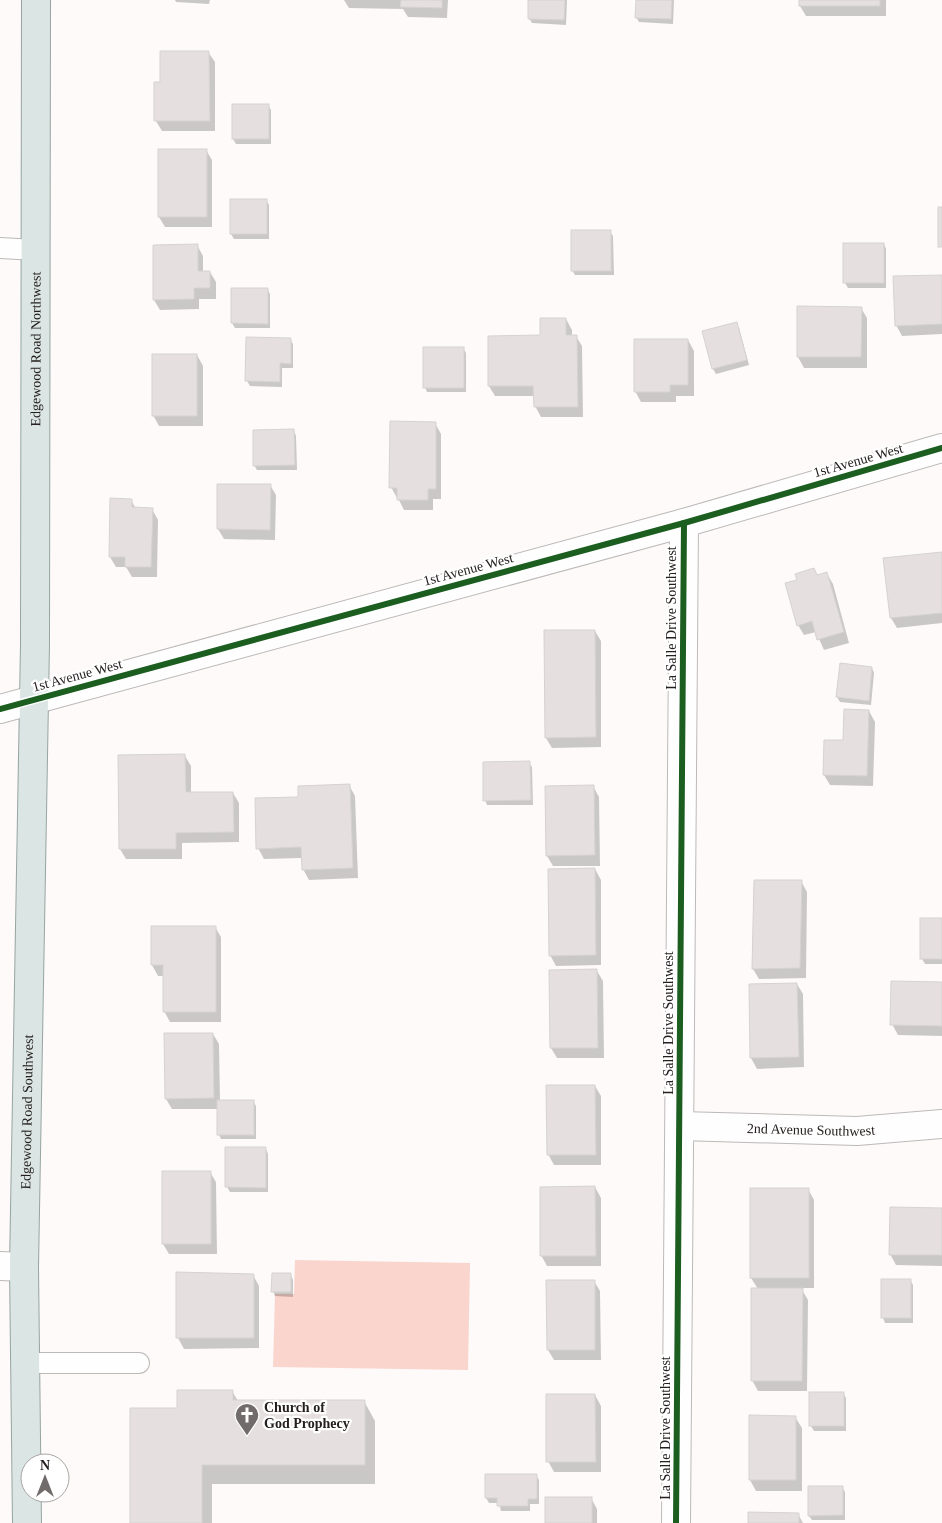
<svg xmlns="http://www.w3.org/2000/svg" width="942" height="1523" viewBox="0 0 942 1523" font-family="Georgia,serif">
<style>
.green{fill:#fad5cd}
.shadow{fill:#0003}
.building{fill:#e5e0df;stroke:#d5d2d1}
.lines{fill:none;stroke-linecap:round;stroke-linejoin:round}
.lane-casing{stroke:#bcb9b8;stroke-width:22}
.street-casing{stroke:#bcb9b8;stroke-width:30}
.secondary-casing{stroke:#bcb9b8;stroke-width:30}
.primary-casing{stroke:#96a5a2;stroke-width:30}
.lane{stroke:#fffefe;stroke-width:20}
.street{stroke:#fffefe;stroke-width:28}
.secondary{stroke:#fffefe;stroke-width:28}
.primary{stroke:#dbe5e3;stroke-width:28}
.cycleway-casing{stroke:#fff;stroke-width:9}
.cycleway{stroke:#1b5e20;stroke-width:6}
.labels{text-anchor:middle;stroke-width:4.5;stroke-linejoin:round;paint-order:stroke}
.street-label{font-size:14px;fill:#25201f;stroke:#fff}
.poi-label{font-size:14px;font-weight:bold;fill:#25201f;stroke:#fff;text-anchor:start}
</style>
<rect width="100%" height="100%" fill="#fdfaf9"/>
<!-- green -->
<polygon class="green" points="295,1260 470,1263 468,1370 273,1367 275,1294 294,1294"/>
<!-- shadow -->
<g class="shadow">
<polygon points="175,0 210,0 209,4 176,2"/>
<polygon points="344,0 448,0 447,18 408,17 403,9 349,8"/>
<polygon points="530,0 567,0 566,25 532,23 529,18"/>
<polygon points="637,0 674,0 673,24 639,22 636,17"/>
<polygon points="800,0 886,0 886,16 806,16 800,6"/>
<polygon points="208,52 215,62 215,131 162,131 156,121 162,83"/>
<polygon points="268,105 271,110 271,144 236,144 233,139"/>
<polygon points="206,150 212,160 212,227 165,227 159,217"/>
<polygon points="266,200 269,205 269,239 234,239 231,234"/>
<polygon points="610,232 613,236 614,275 575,275 572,270"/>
<polygon points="884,244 886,249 886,288 848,288 845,283"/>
<polygon points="197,245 203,256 203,272 210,272 216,282 216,299 199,299 199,309 160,310 154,300"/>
<polygon points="942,276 942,334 902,336 896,325"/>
<polygon points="267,289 270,294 270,328 235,328 232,323"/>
<polygon points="798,307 861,308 867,318 867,368 804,368 798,357"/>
<polygon points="566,319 572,330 572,336 576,336 582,346 583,417 541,417 535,406 535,396 495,396 489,386 541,336"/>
<polygon points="736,324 739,328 749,365 716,374 713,369 703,332"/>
<polygon points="247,339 290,339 293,344 293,368 282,368 282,387 250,386 247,381"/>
<polygon points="688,340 694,351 694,396 676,396 676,402 641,402 635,391"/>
<polygon points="463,348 466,353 466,392 427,392 425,387"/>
<polygon points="197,355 203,366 203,426 159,426 153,415"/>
<polygon points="435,423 441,434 441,499 433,499 433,510 404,510 398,498 397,498 391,487"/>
<polygon points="294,431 296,436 297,470 257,470 254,465"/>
<polygon points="270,485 276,495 275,540 224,539 218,529"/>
<polygon points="131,500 136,509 152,509 158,520 157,577 132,577 126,567 116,567 110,557"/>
<polygon points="942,553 942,623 897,628 891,618"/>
<polygon points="827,574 833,584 849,643 824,650 816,632 804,635 798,625 818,576"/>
<polygon points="595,631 601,641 601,747 552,748 546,738"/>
<polygon points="872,668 874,673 871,705 840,702 837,697"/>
<polygon points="869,711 875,722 873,786 830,785 824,775 844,741"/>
<polygon points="185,756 191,766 191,793 233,793 239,803 239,842 182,843 182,859 126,859 120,849"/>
<polygon points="529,763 532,767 533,805 487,805 485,800"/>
<polygon points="349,785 355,796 358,878 309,880 303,869 302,858 264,859 258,848 299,798"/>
<polygon points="593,786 599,797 600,866 553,866 547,856"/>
<polygon points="595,869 601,880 601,965 556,966 550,955"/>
<polygon points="801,881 807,892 806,978 759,979 753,969"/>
<polygon points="942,919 942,964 925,964 922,959"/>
<polygon points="152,927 215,927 221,937 221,1022 170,1022 164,1011 164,976 158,976 152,965"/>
<polygon points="597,971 603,981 604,1058 557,1058 551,1048"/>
<polygon points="942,983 942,1036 898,1035 892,1024"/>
<polygon points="797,984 803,994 804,1067 757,1069 751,1058 750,985"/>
<polygon points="213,1034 219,1044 220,1101 253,1101 256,1106 256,1139 221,1139 219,1135 218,1109 172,1109 166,1099"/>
<polygon points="595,1086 601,1096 601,1165 554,1165 548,1154"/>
<polygon points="266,1149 268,1154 268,1192 230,1192 227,1187"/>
<polygon points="163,1172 210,1172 216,1182 217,1254 169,1254 163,1244"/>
<polygon points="595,1187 601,1198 601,1266 547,1266 541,1255"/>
<polygon points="808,1189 814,1200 814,1288 801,1288 808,1300 807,1391 758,1391 752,1380 758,1289 751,1278"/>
<polygon points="942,1209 942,1266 896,1265 890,1254"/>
<polygon points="177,1274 253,1275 259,1286 259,1348 184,1349 178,1338"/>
<polygon points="291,1275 293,1280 293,1297 275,1296 273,1291"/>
<polygon points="910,1280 913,1285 913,1323 885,1323 883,1318"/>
<polygon points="594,1281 600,1291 601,1360 554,1360 548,1350"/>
<polygon points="232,1391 238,1401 364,1401 375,1421 375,1484 212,1484 212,1523 131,1523 179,1409"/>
<polygon points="843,1393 846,1398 846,1431 814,1431 811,1426"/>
<polygon points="595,1395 601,1406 601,1472 554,1472 548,1461"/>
<polygon points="751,1417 795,1417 802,1428 802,1491 756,1491 750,1480"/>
<polygon points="536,1475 539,1480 539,1504 530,1504 530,1511 501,1511 499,1503 489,1503 486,1498"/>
<polygon points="842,1487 845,1492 845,1520 812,1520 809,1516"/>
<polygon points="591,1498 597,1509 597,1523 546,1523"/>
<polygon points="798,1514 803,1523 749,1523"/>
</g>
<!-- building -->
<g class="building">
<polygon points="401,0 442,0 442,8 400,7"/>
<polygon points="528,0 565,0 564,20 528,19"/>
<polygon points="636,0 672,0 671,19 635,18"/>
<rect x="799" y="0" width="81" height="6"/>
<polygon points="160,51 209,51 210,121 154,121 154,82 160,82"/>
<rect x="232" y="104" width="37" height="35"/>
<rect x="158" y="149" width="49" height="68"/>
<rect x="230" y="199" width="37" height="35"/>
<rect x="938" y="207" width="4" height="40"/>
<rect x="571" y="230" width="40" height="41"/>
<rect x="843" y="243" width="41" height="40"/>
<polygon points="198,244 198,271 210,271 210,288 194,288 194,299 153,300 153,245"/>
<polygon points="942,275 942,324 895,326 893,276"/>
<polygon points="231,288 268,288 268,324 231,323"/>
<polygon points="797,306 862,307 861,357 797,357"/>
<polygon points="540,318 566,318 566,335 577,335 578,407 534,407 533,386 488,386 488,336 540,335"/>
<polygon points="737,322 747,360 712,369 702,331"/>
<polygon points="246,337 291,338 291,364 280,363 280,382 245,381"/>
<polygon points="634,339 688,339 688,385 670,385 670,392 634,392"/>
<rect x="423" y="347" width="41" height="41"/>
<rect x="152" y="354" width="45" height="62"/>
<polygon points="390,421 436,422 436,489 428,489 428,500 397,500 397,488 389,488"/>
<polygon points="294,429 295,465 253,466 253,430"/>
<polygon points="217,484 271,484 270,530 217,529"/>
<polygon points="110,498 132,499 132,507 153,508 151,567 125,567 125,557 109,557"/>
<polygon points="942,552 942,613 890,618 883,558"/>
<polygon points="814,568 817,575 827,572 844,632 817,640 812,621 797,626 785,583 797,580 795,574"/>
<polygon points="544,630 595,630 596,737 545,738"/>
<polygon points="840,663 872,667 869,701 836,697"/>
<polygon points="844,709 869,710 867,776 823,775 824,740 843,740"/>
<polygon points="185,754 186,792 233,792 234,832 176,833 176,849 119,849 118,755"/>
<polygon points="530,761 531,800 483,801 483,762"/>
<polygon points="350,784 353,868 302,870 301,847 256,849 255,798 298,797 298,786"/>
<polygon points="594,785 595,855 546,856 545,786"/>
<polygon points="595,868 596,955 549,956 548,869"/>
<polygon points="754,880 802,880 800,968 752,969"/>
<rect x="920" y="918" width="22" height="41"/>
<polygon points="151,926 216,926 216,1012 163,1012 163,965 151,965"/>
<polygon points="597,969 598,1048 550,1048 549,970"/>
<polygon points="891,981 942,982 942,1026 890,1025"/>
<polygon points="797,983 799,1057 750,1058 749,984"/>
<polygon points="164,1033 213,1033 214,1098 165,1099"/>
<polygon points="546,1085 595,1085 596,1155 547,1155"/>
<rect x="217" y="1100" width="37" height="35"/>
<polygon points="225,1147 266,1147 266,1188 225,1187"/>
<rect x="162" y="1171" width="49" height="73"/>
<polygon points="595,1186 596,1256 540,1256 540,1187"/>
<rect x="750" y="1188" width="59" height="90"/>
<polygon points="890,1207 942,1208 942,1255 889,1255"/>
<polygon points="176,1272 254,1274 254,1338 176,1338"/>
<polygon points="272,1273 291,1273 291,1292 271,1292"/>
<rect x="881" y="1279" width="30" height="39"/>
<polygon points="546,1280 595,1280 595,1350 547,1350"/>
<polygon points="751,1288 803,1288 802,1381 751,1381"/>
<polygon points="177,1390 233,1390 233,1400 365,1400 365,1465 202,1465 202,1523 130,1523 130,1408 177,1408"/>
<rect x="809" y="1392" width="35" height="34"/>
<polygon points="546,1394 595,1394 596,1462 546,1462"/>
<polygon points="749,1415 796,1416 796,1480 749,1480"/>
<polygon points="485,1474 537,1474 537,1499 528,1499 528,1506 497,1506 497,1498 485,1498"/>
<polygon points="808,1486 843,1486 843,1515 808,1516"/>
<rect x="545" y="1497" width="47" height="26"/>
<polygon points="748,1512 799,1513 799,1523 748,1523"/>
</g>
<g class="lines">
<!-- lane casing -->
<g class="lane-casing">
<g id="lane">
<polyline points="0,248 36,250"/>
<polyline points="25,1363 139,1363"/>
</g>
</g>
<!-- street casing -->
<g class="street-casing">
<g id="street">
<path id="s1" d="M680 1126 857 1131 942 1124"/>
<polyline points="0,1266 24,1267"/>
<polyline points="676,1523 684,523"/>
</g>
</g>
<!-- secondary casing -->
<g class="secondary-casing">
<polyline id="secondary" points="0,709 684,523 942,448"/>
</g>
<!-- primary casing -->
<g class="primary-casing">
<g id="primary">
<path id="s2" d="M27 1523 24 1267 35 644 36 0"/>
</g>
</g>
<!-- lane -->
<use href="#lane" class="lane"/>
<!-- street -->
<use href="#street" class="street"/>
<!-- secondary -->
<use href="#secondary" class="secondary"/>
<!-- primary -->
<use href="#primary" class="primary"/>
<!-- cycleway casing -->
<g class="cycleway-casing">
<g id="cycleway">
<polyline points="0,709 684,523 942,448"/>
<polyline points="676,1523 684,523"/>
</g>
</g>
<!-- cycleway -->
<use href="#cycleway" class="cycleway"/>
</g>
<!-- icons -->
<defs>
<g id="church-pin" transform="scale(1.25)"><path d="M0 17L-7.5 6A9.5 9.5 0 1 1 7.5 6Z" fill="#716c6b" stroke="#fff"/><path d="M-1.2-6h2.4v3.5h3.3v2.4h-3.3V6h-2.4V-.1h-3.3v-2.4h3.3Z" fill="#fff"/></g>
</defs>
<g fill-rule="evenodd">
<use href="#church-pin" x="247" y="1415"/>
</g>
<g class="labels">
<!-- street labels -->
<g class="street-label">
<text dy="5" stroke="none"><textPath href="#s2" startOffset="1174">Edgewood Road Northwest</textPath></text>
<text transform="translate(858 460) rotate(-16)" y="5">1st Avenue West</text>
<text transform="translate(468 569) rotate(-15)" y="5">1st Avenue West</text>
<text transform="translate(671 618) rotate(-90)" y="5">La Salle Drive Southwest</text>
<text transform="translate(77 675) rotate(-15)" y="5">1st Avenue West</text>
<text transform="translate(668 1023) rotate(-90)" y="5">La Salle Drive Southwest</text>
<text dy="5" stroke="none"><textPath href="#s2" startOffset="411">Edgewood Road Southwest</textPath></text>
<text dy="5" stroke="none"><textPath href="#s1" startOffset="131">2nd Avenue Southwest</textPath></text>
<text transform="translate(665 1428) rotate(-90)" y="5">La Salle Drive Southwest</text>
</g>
<!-- poi labels -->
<g class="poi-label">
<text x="264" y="1412">Church of<tspan x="264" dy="16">God Prophecy</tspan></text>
</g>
</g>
<!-- north arrow -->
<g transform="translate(45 1478)"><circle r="24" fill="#ffffff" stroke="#a8a6a5"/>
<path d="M0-4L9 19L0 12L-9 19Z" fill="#716c6b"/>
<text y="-8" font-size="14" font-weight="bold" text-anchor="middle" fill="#25201f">N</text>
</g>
</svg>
